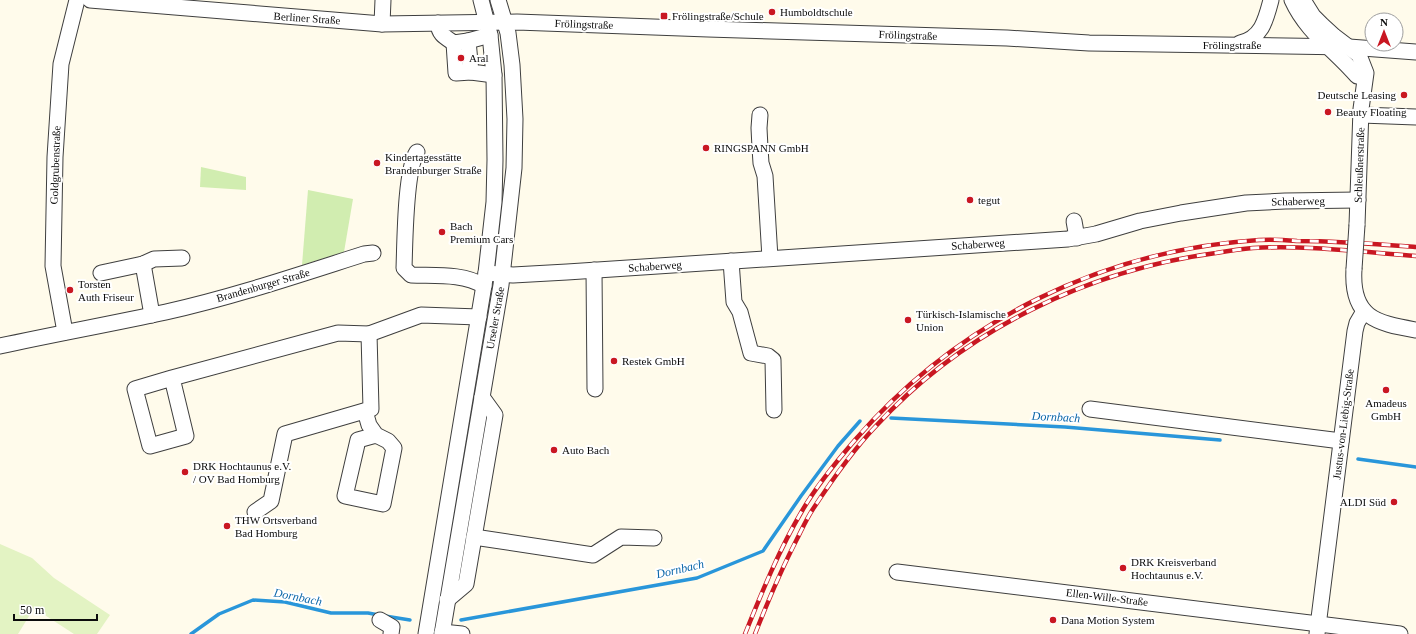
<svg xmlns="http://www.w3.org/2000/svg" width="1416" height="634" viewBox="0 0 1416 634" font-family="Georgia,serif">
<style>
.green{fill:#d1edb0}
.pitch{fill:#e3f3c3}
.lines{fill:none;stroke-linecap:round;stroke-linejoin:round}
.stream{stroke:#2996da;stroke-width:3.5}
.minor-casing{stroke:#3f3f3f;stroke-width:17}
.minor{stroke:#fff;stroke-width:15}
.rail-casing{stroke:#c91722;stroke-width:4.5}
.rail{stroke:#fff;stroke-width:3;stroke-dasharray:9;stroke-linecap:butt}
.minor-bridge-casing{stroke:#3f3f3f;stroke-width:17;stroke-linecap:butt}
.minor-bridge{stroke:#fff;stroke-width:15}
.poi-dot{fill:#c91722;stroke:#fff;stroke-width:1.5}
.labels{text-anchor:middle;stroke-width:4;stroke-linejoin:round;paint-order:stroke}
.poi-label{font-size:11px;fill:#0c0c0c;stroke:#fff;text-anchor:start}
.street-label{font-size:11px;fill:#0c0c0c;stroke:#fff}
.water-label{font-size:12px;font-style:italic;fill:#0a66a9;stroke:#fff}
</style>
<rect width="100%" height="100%" fill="#fffbeb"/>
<!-- green -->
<g class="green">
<polygon points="201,167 246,177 246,190 200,187"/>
<polygon points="308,190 353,199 344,252 302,265"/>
</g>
<!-- pitch -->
<polygon class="pitch" points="0,544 32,558 54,578 110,615 97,634 74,634 34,608 18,634 0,634"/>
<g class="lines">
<!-- stream -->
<g class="stream">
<polyline points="891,418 1065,427 1220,440"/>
<polyline points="1358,459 1416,467"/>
<polyline points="385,616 410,620"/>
<polyline points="461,620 697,578 763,551 801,496 838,446 860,421"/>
<polyline points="191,634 219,614 253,600 285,602 331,613 368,613 379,615"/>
</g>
<!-- minor casing -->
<g class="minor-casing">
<g id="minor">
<polyline points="90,0 382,24 517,22 708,29 1007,38 1089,43 1349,47 1416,52"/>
<path d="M1292 0C1307 33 1334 49 1357 76"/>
<polyline points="1303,0 1313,16 1322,25 1334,36 1359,55 1366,73 1361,109 1357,225"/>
<path d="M438 23C439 35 445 37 454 43"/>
<polyline points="382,24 383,0"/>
<polyline points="490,35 468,41 471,72 494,75"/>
<polyline points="468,41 454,43 456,73 471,72"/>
<path d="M1240 43C1262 38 1266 19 1271 0"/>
<polyline points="760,115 759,128 760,148 761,163 765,176 770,258"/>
<polyline points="1361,115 1416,117"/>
<path d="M417 152C405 170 405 243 404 268L411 275C435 276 463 273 484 286"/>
<polyline points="1074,221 1077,238"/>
<polyline points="731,261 734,302 740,312 751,353 768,356 773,360 774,410"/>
<polyline points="143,264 152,315"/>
<path d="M1354 269C1351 317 1375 323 1416 330"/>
<polyline points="594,270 595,389"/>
<polyline points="101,273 143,264 154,259 182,258"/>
<polyline points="486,273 513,275 567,272 1068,239 1096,234 1140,221 1181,213 1246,203 1285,201 1358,200"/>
<polyline points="65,332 53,266 55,157 61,64 77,0"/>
<path d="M0 346C55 334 111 324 166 312 233 297 298 275 364 254L373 253"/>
<polyline points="172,378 135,389 150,446 186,436 172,378 338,333 369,334"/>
<polyline points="1090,409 1341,441"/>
<polyline points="365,411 369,425 376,435 388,441 394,448 383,504 345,496 358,440 376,435"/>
<polyline points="255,512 271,501 285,434 371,409 369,334 421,315 479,317"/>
<polyline points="474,537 593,555 621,537 654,538"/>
<polyline points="897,572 1400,634"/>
<polyline points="447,600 466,584 495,415 482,397"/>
<polyline points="380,620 392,627 391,634"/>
<polyline points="442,632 462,634"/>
<polyline points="426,634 486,273 494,202 495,160 494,75 490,35 481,0"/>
<polyline points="442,634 501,285 514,168 515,119 512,65 508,33 498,0"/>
<polyline points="1317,634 1355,331 1357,323 1364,311"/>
</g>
</g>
<!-- minor -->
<use href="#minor" class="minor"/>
<!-- rail casing -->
<g class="rail-casing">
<g id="rail">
<path d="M745 634C762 592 779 550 802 511 817 485 836 462 855 440 958 321 1103 250 1259 240 1272 239 1285 240 1297 241 1337 241 1376 244 1416 247"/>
<path d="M755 634C768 601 781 570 797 539 802 529 807 518 813 509 832 480 852 451 876 426 964 330 1088 270 1216 253 1228 251 1241 249 1253 248 1307 245 1362 252 1416 256"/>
</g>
</g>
<!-- rail -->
<use href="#rail" class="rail"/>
<!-- minor-bridge casing -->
<g class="minor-bridge-casing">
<polyline id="minor-bridge" points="1354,269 1357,225"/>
</g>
<!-- minor-bridge -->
<use href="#minor-bridge" class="minor-bridge"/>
</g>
<!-- markers -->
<g class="poi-dot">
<circle cx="772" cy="12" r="4"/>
<rect x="660" y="12" width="8" height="8" rx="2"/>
<circle cx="461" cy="58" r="4"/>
<circle cx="1404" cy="95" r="4"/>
<circle cx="1328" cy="112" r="4"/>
<circle cx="706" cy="148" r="4"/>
<circle cx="377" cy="163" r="4"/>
<circle cx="970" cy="200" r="4"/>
<circle cx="442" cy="232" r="4"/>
<circle cx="70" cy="290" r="4"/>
<circle cx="908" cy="320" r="4"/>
<circle cx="614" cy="361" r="4"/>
<circle cx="1386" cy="390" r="4"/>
<circle cx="554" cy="450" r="4"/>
<circle cx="185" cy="472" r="4"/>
<circle cx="1394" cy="502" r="4"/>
<circle cx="227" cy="526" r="4"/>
<circle cx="1123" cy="568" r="4"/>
<circle cx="1053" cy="620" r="4"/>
</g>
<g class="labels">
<!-- poi labels -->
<g class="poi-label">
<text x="780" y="16">Humboldtschule</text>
<text x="672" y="20">Frölingstraße/Schule</text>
<text x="469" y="62">Aral</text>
<text x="1396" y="99" text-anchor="end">Deutsche Leasing</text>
<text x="1336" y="116">Beauty Floating</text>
<text x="714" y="152">RINGSPANN GmbH</text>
<text x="385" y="161">Kindertagesstätte<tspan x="385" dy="13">Brandenburger Straße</tspan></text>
<text x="978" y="204">tegut</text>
<text x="450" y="230">Bach<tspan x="450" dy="13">Premium Cars</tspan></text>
<text x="78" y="288">Torsten<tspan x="78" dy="13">Auth Friseur</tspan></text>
<text x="916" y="318">Türkisch-Islamische<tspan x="916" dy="13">Union</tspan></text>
<text x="622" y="365">Restek GmbH</text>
<text x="1386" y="407" text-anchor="middle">Amadeus<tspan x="1386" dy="13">GmbH</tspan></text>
<text x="562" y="454">Auto Bach</text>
<text x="193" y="470">DRK Hochtaunus e.V.<tspan x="193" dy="13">/ OV Bad Homburg</tspan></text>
<text x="1386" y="506" text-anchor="end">ALDI Süd</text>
<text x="235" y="524">THW Ortsverband<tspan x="235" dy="13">Bad Homburg</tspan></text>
<text x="1131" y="566">DRK Kreisverband<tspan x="1131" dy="13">Hochtaunus e.V.</tspan></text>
<text x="1061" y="624">Dana Motion System</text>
</g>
<!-- street labels -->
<g class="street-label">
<text transform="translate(307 18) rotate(4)" y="4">Berliner Straße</text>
<text transform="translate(584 24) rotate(2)" y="4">Frölingstraße</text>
<text transform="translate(908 35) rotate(2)" y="4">Frölingstraße</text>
<text x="1232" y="49">Frölingstraße</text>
<text transform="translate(55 165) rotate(-88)" y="4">Goldgrubenstraße</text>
<text transform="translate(1359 165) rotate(-88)" y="4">Schleußnerstraße</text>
<text transform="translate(1298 201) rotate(-1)" y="4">Schaberweg</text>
<text transform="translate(978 244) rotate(-4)" y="4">Schaberweg</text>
<text transform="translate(655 266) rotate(-4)" y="4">Schaberweg</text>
<text transform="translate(263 285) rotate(-16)" y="4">Brandenburger Straße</text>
<text transform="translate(495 318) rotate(-80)" y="4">Urseler Straße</text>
<text transform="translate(1343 424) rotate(-83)" y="4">Justus-von-Liebig-Straße</text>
<text transform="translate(1107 597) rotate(7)" y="4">Ellen-Wille-Straße</text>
</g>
<!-- water labels -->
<g class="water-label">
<text transform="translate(1056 417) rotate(3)" y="4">Dornbach</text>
<text transform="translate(680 569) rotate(-13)" y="4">Dornbach</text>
<text transform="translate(298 597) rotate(11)" y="4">Dornbach</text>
</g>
</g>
<!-- north arrow -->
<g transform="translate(1384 32)"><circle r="19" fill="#ffffff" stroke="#9e9e9e"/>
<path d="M0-3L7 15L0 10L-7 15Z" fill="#c91722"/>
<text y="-6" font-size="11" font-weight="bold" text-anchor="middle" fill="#0c0c0c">N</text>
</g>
<!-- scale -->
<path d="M14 614v6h83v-6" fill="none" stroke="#0c0c0c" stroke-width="2"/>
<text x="20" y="614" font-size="12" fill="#0c0c0c" stroke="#ffffff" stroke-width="3" paint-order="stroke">50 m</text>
</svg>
